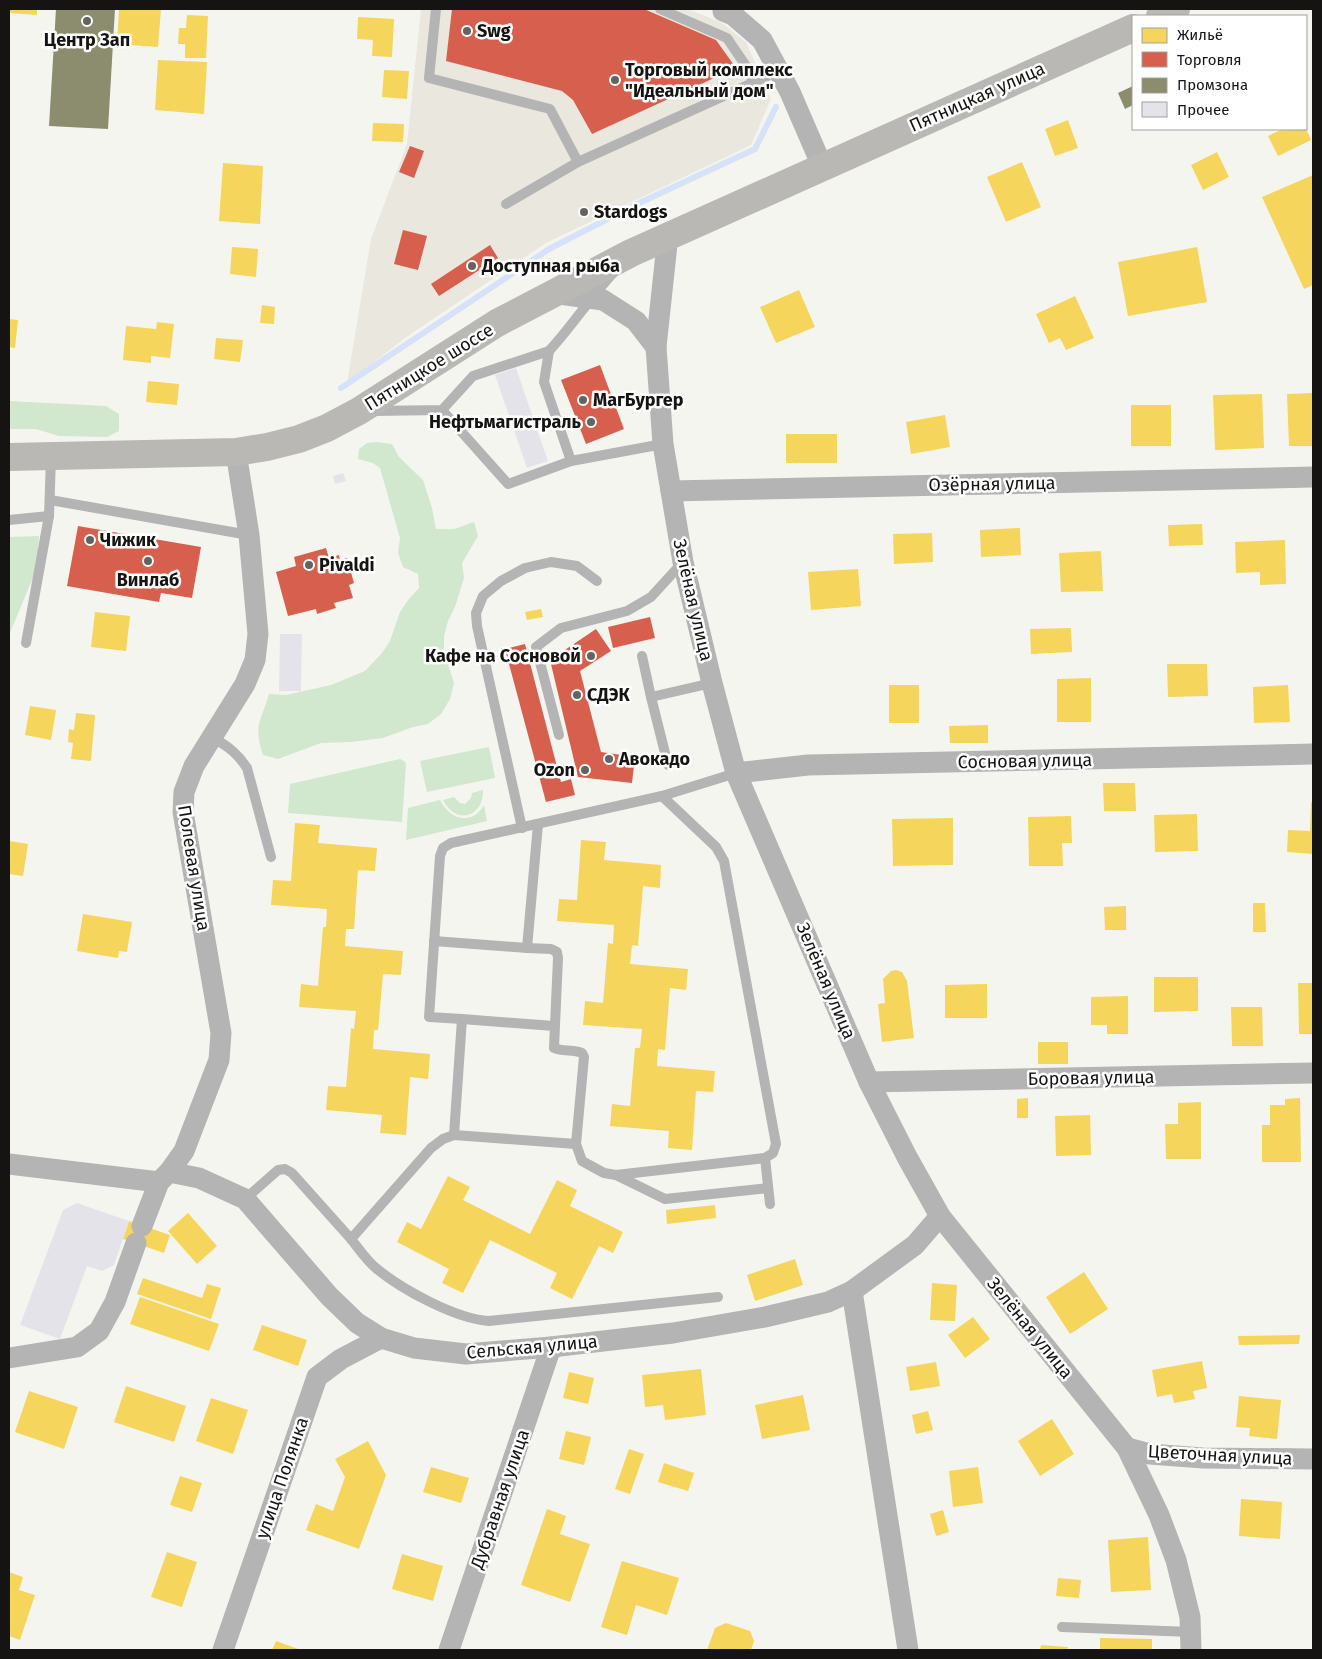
<svg xmlns="http://www.w3.org/2000/svg" width="1322" height="1659" viewBox="0 0 1322 1659" font-family="'Fira Sans',sans-serif">
<style>
.built{fill:#e9e7de}
.green{fill:#d1e7ce}
.homes{fill:#f6d55c}
.shops{fill:#d6604d}
.industry{fill:#8c8c6e}
.lines{fill:none;stroke-linecap:round;stroke-linejoin:round}
.stream{stroke:#d6e2f8;stroke-width:6}
.building{fill:#e5e3ea}
.service{stroke:#b5b4b4;stroke-width:10}
.minor{stroke:#b5b4b4;stroke-width:21}
.primary{stroke:#b9b8b5;stroke-width:28}
.poi-dot{fill:#636360;stroke:#fff;stroke-width:2}
.labels{text-anchor:middle;stroke-width:5;stroke-linejoin:round;paint-order:stroke}
.poi-label{font-size:18px;font-weight:bold;fill:#151412;stroke:#fff;text-anchor:start}
.street-label{font-size:18px;fill:#151412;stroke:#fff}
</style>
<rect width="100%" height="100%" fill="#f5f5f0"/>
<!-- built -->
<polygon class="built" points="421,9 688,9 722,23 746,42 771,99 751,145 546,243 405,338 347,383 371,239 407,144"/>
<!-- green -->
<g class="green">
<polygon points="9,401 106,406 119,414 119,431 107,437 59,436 36,429 9,429"/>
<path d="M377 442 392 444 399 457 423 480 432 508 436 529H454L474 522 478 536 462 563 464 578 455 607 448 621 444 636V652L454 683 450 699 441 714 428 724 413 727 383 738 351 742 321 743 278 759 263 755C253 724 261 722 269 694L286 695 331 685 365 671 382 653 390 641 400 612 408 600 419 588 418 574 403 567 398 553 400 538 380 468 373 463 358 459 359 449 367 443Z"/>
<polygon points="39,536 37,568 9,635 9,537"/>
<polygon points="489,747 495,778 427,792 420,761"/>
<polygon points="400,759 404,761 406,764 402,822 288,813 290,784"/>
<path d="M483 790C484 818 455 825 443 800L454 797 460 803 465 804 471 798 472 793Z"/>
<path d="M440 800C450 820 472 826 484 805L487 821 406 840 408 808Z"/>
</g>
<!-- homes -->
<g class="homes">
<polygon points="9,9 37,9 37,15 9,13"/>
<polygon points="119,9 161,9 158,47 117,44"/>
<polygon points="187,15 208,16 206,58 185,58 185,44 178,44 179,28 186,28"/>
<polygon points="358,17 394,19 392,57 372,56 373,40 357,39"/>
<polygon points="158,60 207,62 204,114 155,110"/>
<polygon points="384,70 409,71 407,99 382,97"/>
<polygon points="1068,120 1078,148 1055,156 1045,129"/>
<polygon points="373,123 404,124 403,142 372,141"/>
<polygon points="1283,129 1306,129 1311,140 1278,156 1268,136"/>
<polygon points="1217,152 1229,177 1203,190 1191,165"/>
<polygon points="1022,162 1041,207 1006,222 987,177"/>
<polygon points="223,163 263,166 260,224 219,221"/>
<polygon points="1313,175 1313,285 1304,289 1262,197"/>
<polygon points="232,247 258,249 256,277 230,274"/>
<polygon points="1197,247 1207,302 1128,316 1118,262"/>
<polygon points="799,290 815,327 776,343 760,307"/>
<polygon points="1075,296 1094,338 1066,350 1060,338 1049,343 1036,314"/>
<polygon points="262,305 275,307 274,324 260,323"/>
<polygon points="9,319 18,320 15,348 9,347"/>
<polygon points="157,322 174,324 170,358 151,356 151,363 123,360 126,326 156,329"/>
<polygon points="216,338 243,340 240,362 214,359"/>
<polygon points="148,381 179,384 177,405 146,402"/>
<polygon points="1313,393 1313,446 1289,446 1287,394"/>
<polygon points="1262,394 1264,448 1215,450 1213,395"/>
<rect x="1131" y="405" width="40" height="41"/>
<polygon points="945,415 950,447 911,454 906,422"/>
<rect x="786" y="434" width="51" height="29"/>
<polygon points="1202,524 1203,545 1169,546 1168,525"/>
<polygon points="1020,528 1021,555 981,557 980,530"/>
<polygon points="932,533 933,562 894,564 893,534"/>
<polygon points="1285,540 1286,584 1260,585 1260,572 1236,573 1235,542"/>
<polygon points="1101,551 1103,591 1061,592 1059,553"/>
<polygon points="858,569 861,606 811,610 808,572"/>
<polygon points="541,609 543,617 527,620 525,612"/>
<polygon points="95,612 130,616 126,651 91,647"/>
<polygon points="1071,628 1072,652 1031,654 1030,629"/>
<polygon points="1167,664 1207,664 1208,696 1168,697"/>
<polygon points="1091,678 1091,722 1057,722 1057,679"/>
<rect x="889" y="685" width="30" height="38"/>
<polygon points="1288,685 1290,722 1254,723 1253,687"/>
<polygon points="30,706 56,710 51,740 25,735"/>
<polygon points="76,713 95,715 91,761 71,759 73,743 68,742 69,729 74,730"/>
<polygon points="988,725 988,743 950,743 949,726"/>
<polygon points="1103,783 1135,783 1136,811 1104,811"/>
<polygon points="1311,802 1313,803 1313,854 1287,852 1288,830 1310,831"/>
<polygon points="1197,814 1198,851 1155,852 1154,815"/>
<polygon points="1071,816 1072,843 1062,843 1063,866 1029,866 1028,817"/>
<polygon points="953,818 953,865 893,866 892,819"/>
<polygon points="295,823 320,825 318,843 377,848 375,871 358,870 354,929 346,929 345,946 403,951 401,975 383,974 378,1030 374,1030 373,1049 430,1054 428,1079 410,1077 406,1135 380,1133 382,1115 326,1110 328,1086 346,1087 351,1028 354,1029 356,1011 299,1007 301,984 318,986 323,927 326,927 327,909 271,905 273,880 291,881"/>
<polygon points="581,840 606,842 604,860 661,865 660,888 643,886 638,946 632,945 630,964 688,969 686,990 670,988 665,1050 658,1049 657,1066 715,1071 713,1092 696,1091 692,1150 668,1148 669,1131 610,1126 612,1104 630,1106 635,1048 640,1048 642,1029 583,1025 585,1001 603,1003 608,943 613,944 614,925 557,921 559,899 577,900"/>
<polygon points="9,841 28,844 23,876 9,874"/>
<polygon points="1253,903 1265,903 1266,932 1253,932"/>
<polygon points="1126,906 1126,930 1105,930 1104,907"/>
<polygon points="83,914 132,922 127,952 119,951 118,958 77,951"/>
<polygon points="896,970 902,972 907,981 914,1038 882,1042 878,1004 885,1003 883,979 891,971"/>
<polygon points="1154,977 1198,977 1198,1011 1154,1012"/>
<polygon points="1298,983 1313,983 1313,1034 1299,1034"/>
<polygon points="987,984 987,1018 945,1018 945,985"/>
<polygon points="1128,996 1128,1034 1107,1034 1107,1025 1091,1025 1091,997"/>
<polygon points="1231,1007 1262,1007 1263,1046 1232,1046"/>
<rect x="1038" y="1042" width="30" height="22"/>
<polygon points="1028,1098 1028,1118 1017,1118 1017,1099"/>
<polygon points="1300,1098 1301,1162 1262,1162 1262,1125 1270,1125 1270,1105 1285,1105 1285,1099"/>
<polygon points="1201,1102 1201,1159 1166,1159 1165,1124 1178,1124 1178,1103"/>
<polygon points="1090,1115 1091,1155 1056,1156 1055,1116"/>
<polygon points="448,1176 470,1187 463,1200 530,1234 557,1180 577,1190 570,1206 623,1232 613,1253 599,1246 572,1299 550,1288 557,1273 490,1240 463,1293 442,1283 449,1269 397,1242 407,1222 421,1229"/>
<polygon points="715,1205 716,1218 667,1224 666,1210"/>
<polygon points="188,1213 217,1246 197,1264 168,1231"/>
<polygon points="129,1221 170,1235 164,1253 123,1239"/>
<polygon points="795,1259 803,1285 755,1301 747,1275"/>
<polygon points="1084,1272 1108,1309 1070,1334 1046,1297"/>
<polygon points="143,1278 202,1298 207,1284 221,1288 211,1319 137,1294"/>
<polygon points="932,1283 957,1285 955,1321 930,1320"/>
<polygon points="140,1297 219,1324 209,1351 130,1324"/>
<polygon points="973,1317 990,1339 965,1358 948,1335"/>
<polygon points="262,1325 307,1340 298,1366 253,1350"/>
<polygon points="1300,1335 1299,1344 1239,1345 1238,1336"/>
<polygon points="1202,1361 1207,1388 1193,1391 1195,1399 1174,1403 1172,1394 1157,1397 1152,1370"/>
<polygon points="936,1362 940,1386 910,1391 906,1367"/>
<polygon points="701,1369 706,1415 665,1420 663,1405 645,1407 642,1375"/>
<polygon points="569,1372 594,1378 588,1404 563,1398"/>
<polygon points="126,1386 186,1406 174,1442 114,1422"/>
<polygon points="29,1391 78,1407 64,1449 15,1432"/>
<polygon points="803,1395 810,1430 762,1439 755,1405"/>
<polygon points="1239,1396 1281,1400 1277,1439 1249,1436 1250,1428 1236,1427"/>
<polygon points="211,1398 248,1410 233,1454 196,1441"/>
<polygon points="928,1411 933,1430 916,1434 912,1415"/>
<polygon points="1052,1419 1074,1454 1040,1476 1018,1441"/>
<polygon points="566,1431 591,1437 584,1465 559,1459"/>
<polygon points="368,1441 386,1475 359,1549 306,1530 316,1504 333,1511 345,1477 335,1459"/>
<polygon points="629,1449 644,1454 630,1494 615,1489"/>
<polygon points="664,1463 694,1473 688,1491 658,1482"/>
<polygon points="431,1467 469,1478 461,1503 423,1492"/>
<polygon points="978,1467 983,1503 953,1507 949,1471"/>
<polygon points="180,1476 202,1483 192,1512 170,1505"/>
<polygon points="1241,1499 1282,1502 1280,1539 1239,1536"/>
<polygon points="547,1509 566,1516 560,1534 590,1544 570,1602 521,1585"/>
<polygon points="943,1510 949,1532 936,1536 930,1514"/>
<polygon points="1148,1537 1151,1590 1111,1592 1108,1540"/>
<polygon points="167,1552 197,1562 182,1607 151,1597"/>
<polygon points="402,1554 443,1566 433,1601 392,1589"/>
<polygon points="622,1561 679,1578 667,1615 636,1605 627,1635 601,1627"/>
<polygon points="9,1572 23,1577 19,1590 35,1595 20,1640 9,1636"/>
<polygon points="1058,1578 1081,1580 1079,1598 1056,1596"/>
<polygon points="726,1623 750,1631 754,1641 751,1650 707,1650 715,1628"/>
<polygon points="1100,1638 1152,1639 1152,1650 1100,1650"/>
<polygon points="276,1641 301,1650 272,1650"/>
<polygon points="1041,1645 1068,1647 1067,1650 1040,1650"/>
</g>
<!-- shops -->
<g class="shops">
<polygon points="452,9 644,9 716,40 736,68 592,134 573,100 562,91 446,61"/>
<polygon points="410,146 424,151 414,178 399,172"/>
<polygon points="403,230 427,236 418,270 394,264"/>
<polygon points="490,245 498,258 439,296 431,284"/>
<polygon points="600,365 624,429 586,444 561,380"/>
<polygon points="78,526 201,547 192,598 161,593 159,602 67,586"/>
<polygon points="326,548 329,558 339,555 340,560 347,558 354,583 349,585 353,598 334,603 336,608 317,614 316,609 288,616 276,572 296,566 294,557"/>
<polygon points="650,617 655,638 613,648 608,627"/>
<polygon points="596,629 611,651 580,671 601,752 635,757 632,783 578,777 550,660"/>
<polygon points="525,644 561,782 571,779 575,795 546,802 505,649"/>
</g>
<!-- industry -->
<g class="industry">
<polygon points="56,9 115,9 108,129 49,126"/>
<polygon points="1133,86 1133,105 1125,109 1118,93"/>
</g>
<g class="lines">
<!-- stream -->
<polyline class="stream" points="341,388 549,249 635,205 755,149 776,107"/>
</g>
<!-- building -->
<g class="building">
<polygon points="516,368 548,461 527,468 495,375"/>
<polygon points="343,473 346,481 335,484 333,476"/>
<polygon points="280,634 302,634 301,691 279,691"/>
<polygon points="77,1203 129,1221 114,1265 102,1271 87,1266 60,1339 20,1325 63,1210"/>
</g>
<g class="lines">
<!-- service -->
<g class="service">
<polyline points="436,9 429,78 550,109 578,162"/>
<polyline points="660,9 727,38 746,66 754,83"/>
<polyline points="506,204 578,162 779,71"/>
<path d="M549 351C572 326 590 298 613 273"/>
<polyline points="442,410 508,484 571,461 663,444"/>
<polyline points="372,411 442,410 473,376 549,351 544,382 571,461"/>
<polyline points="50,500 249,535"/>
<polyline points="9,520 49,516"/>
<polyline points="26,643 49,516 51,458"/>
<polyline points="642,656 651,697 712,683"/>
<polyline points="651,697 668,765"/>
<polyline points="559,735 536,647 561,628 627,611 651,597 682,563"/>
<path d="M213 738C228 746 238 754 247 768L271 857"/>
<polyline points="522,828 477,626 476,613 483,596 501,581 525,568 551,562 577,566 597,581"/>
<polyline points="434,941 527,948"/>
<polyline points="462,1019 554,1026"/>
<path d="M454 1135 576 1144 584 1057 582 1053C573 1049 563 1052 554 1048L558 958 557 952 551 949 527 948 538 824"/>
<polyline points="576,1144 582,1161 604,1173 616,1175 765,1158 773,1153 776,1144 724,861 716,847 662,796"/>
<polyline points="765,1158 770,1204"/>
<polyline points="616,1175 665,1199 768,1188"/>
<polyline points="245,1199 278,1170 285,1169 292,1173 351,1239"/>
<path d="M718 1297 489 1321C456 1319 403 1290 377 1269 367 1261 359 1249 351 1239L431 1148 443 1139 454 1135 462 1019 429 1017 440 856 443 848 451 843 662 796 736 773"/>
<polyline points="1062,1627 1191,1632"/>
</g>
<!-- minor -->
<g class="minor">
<polyline points="723,9 723,11 733,15 762,40 790,92 822,166"/>
<polyline points="668,235 656,347 663,444 683,562 712,683 736,773 869,1082 907,1157 940,1216 1127,1448 1159,1515 1176,1560 1190,1617 1191,1650"/>
<polyline points="552,293 603,300 636,321 656,347"/>
<polyline points="671,491 1313,477"/>
<polyline points="736,773 808,765 1313,754"/>
<polyline points="869,1082 1313,1073"/>
<polyline points="9,1164 159,1182"/>
<polyline points="169,1172 184,1151 219,1060 221,1033 183,812 184,792 194,766 245,684 255,660 258,634 249,535 236,452"/>
<polyline points="142,1226 159,1182 169,1172 199,1178 245,1199 329,1296 357,1323 381,1338 414,1348 466,1354 551,1347 673,1333 765,1317 828,1302 852,1291 915,1245 940,1216"/>
<polyline points="852,1291 908,1650"/>
<polyline points="9,1358 77,1347 99,1331 115,1302 136,1243"/>
<polyline points="1127,1448 1150,1454 1203,1458 1313,1459"/>
<polyline points="223,1650 317,1377 341,1359 381,1338"/>
<polyline points="449,1650 551,1347"/>
</g>
<!-- primary -->
<g class="primary">
<polyline points="1160,16 1176,9"/>
<polyline points="9,457 236,452 267,447 299,439 327,428 359,411 497,323 631,253 1133,28"/>
</g>
</g>
<!-- markers -->
<g class="poi-dot">
<circle cx="87" cy="21" r="5"/>
<circle cx="467" cy="31" r="5"/>
<circle cx="615" cy="80" r="5"/>
<circle cx="584" cy="212" r="5"/>
<circle cx="472" cy="266" r="5"/>
<circle cx="583" cy="400" r="5"/>
<circle cx="591" cy="422" r="5"/>
<circle cx="90" cy="540" r="5"/>
<circle cx="148" cy="561" r="5"/>
<circle cx="309" cy="565" r="5"/>
<circle cx="591" cy="656" r="5"/>
<circle cx="577" cy="695" r="5"/>
<circle cx="609" cy="759" r="5"/>
<circle cx="585" cy="770" r="5"/>
</g>
<g class="labels">
<!-- poi labels -->
<g class="poi-label">
<text x="477" y="37">Swg</text>
<text x="87" y="46" text-anchor="middle">Центр Зап</text>
<text x="625" y="76">Торговый комплекс<tspan x="625" dy="21">"Идеальный дом"</tspan></text>
<text x="594" y="218">Stardogs</text>
<text x="482" y="272">Доступная рыба</text>
<text x="593" y="406">МагБургер</text>
<text x="581" y="428" text-anchor="end">Нефтьмагистраль</text>
<text x="100" y="546">Чижик</text>
<text x="319" y="571">Pivaldi</text>
<text x="148" y="586" text-anchor="middle">Винлаб</text>
<text x="581" y="662" text-anchor="end">Кафе на Сосновой</text>
<text x="587" y="701">СДЭК</text>
<text x="619" y="765">Авокадо</text>
<text x="575" y="776" text-anchor="end">Ozon</text>
</g>
<!-- street labels -->
<g class="street-label">
<text transform="translate(977 97) rotate(-24)" y="6">Пятницкая улица</text>
<text transform="translate(429 367) rotate(-32)" y="6">Пятницкое шоссе</text>
<text transform="translate(992 484) rotate(-1)" y="6">Озёрная улица</text>
<text transform="translate(693 600) rotate(77)" y="6">Зелёная улица</text>
<text transform="translate(1025 761) rotate(-1)" y="6">Сосновая улица</text>
<text transform="translate(194 868) rotate(81)" y="6">Полевая улица</text>
<text transform="translate(826 981) rotate(67)" y="6">Зелёная улица</text>
<text transform="translate(1091 1078) rotate(-1)" y="6">Боровая улица</text>
<text transform="translate(1030 1328) rotate(51)" y="6">Зелёная улица</text>
<text transform="translate(532 1347) rotate(-5)" y="6">Сельская улица</text>
<text transform="translate(1220 1455) rotate(3)" y="6">Цветочная улица</text>
<text transform="translate(282 1478) rotate(-71)" y="6">улица Полянка</text>
<text transform="translate(500 1499) rotate(-71)" y="6">Дубравная улица</text>
</g>
</g>
<!-- border -->
<rect width="1322" height="1659" fill="none" stroke="#151412" stroke-width="20"/>
<!-- legend -->
<rect x="1132" y="15" width="175" height="115" fill="#ffffff" stroke="#a1a1a0"/>
<rect x="1142" y="28" width="25" height="15" fill="#f6d55c" stroke="#a1a1a0"/>
<text x="1177" y="40" font-size="15" fill="#151412">Жильё</text>
<rect x="1142" y="52" width="25" height="15" fill="#d6604d" stroke="#a1a1a0"/>
<text x="1177" y="65" font-size="15" fill="#151412">Торговля</text>
<rect x="1142" y="78" width="25" height="15" fill="#8c8c6e" stroke="#a1a1a0"/>
<text x="1177" y="90" font-size="15" fill="#151412">Промзона</text>
<rect x="1142" y="102" width="25" height="15" fill="#e5e3ea" stroke="#a1a1a0"/>
<text x="1177" y="115" font-size="15" fill="#151412">Прочее</text>
</svg>
